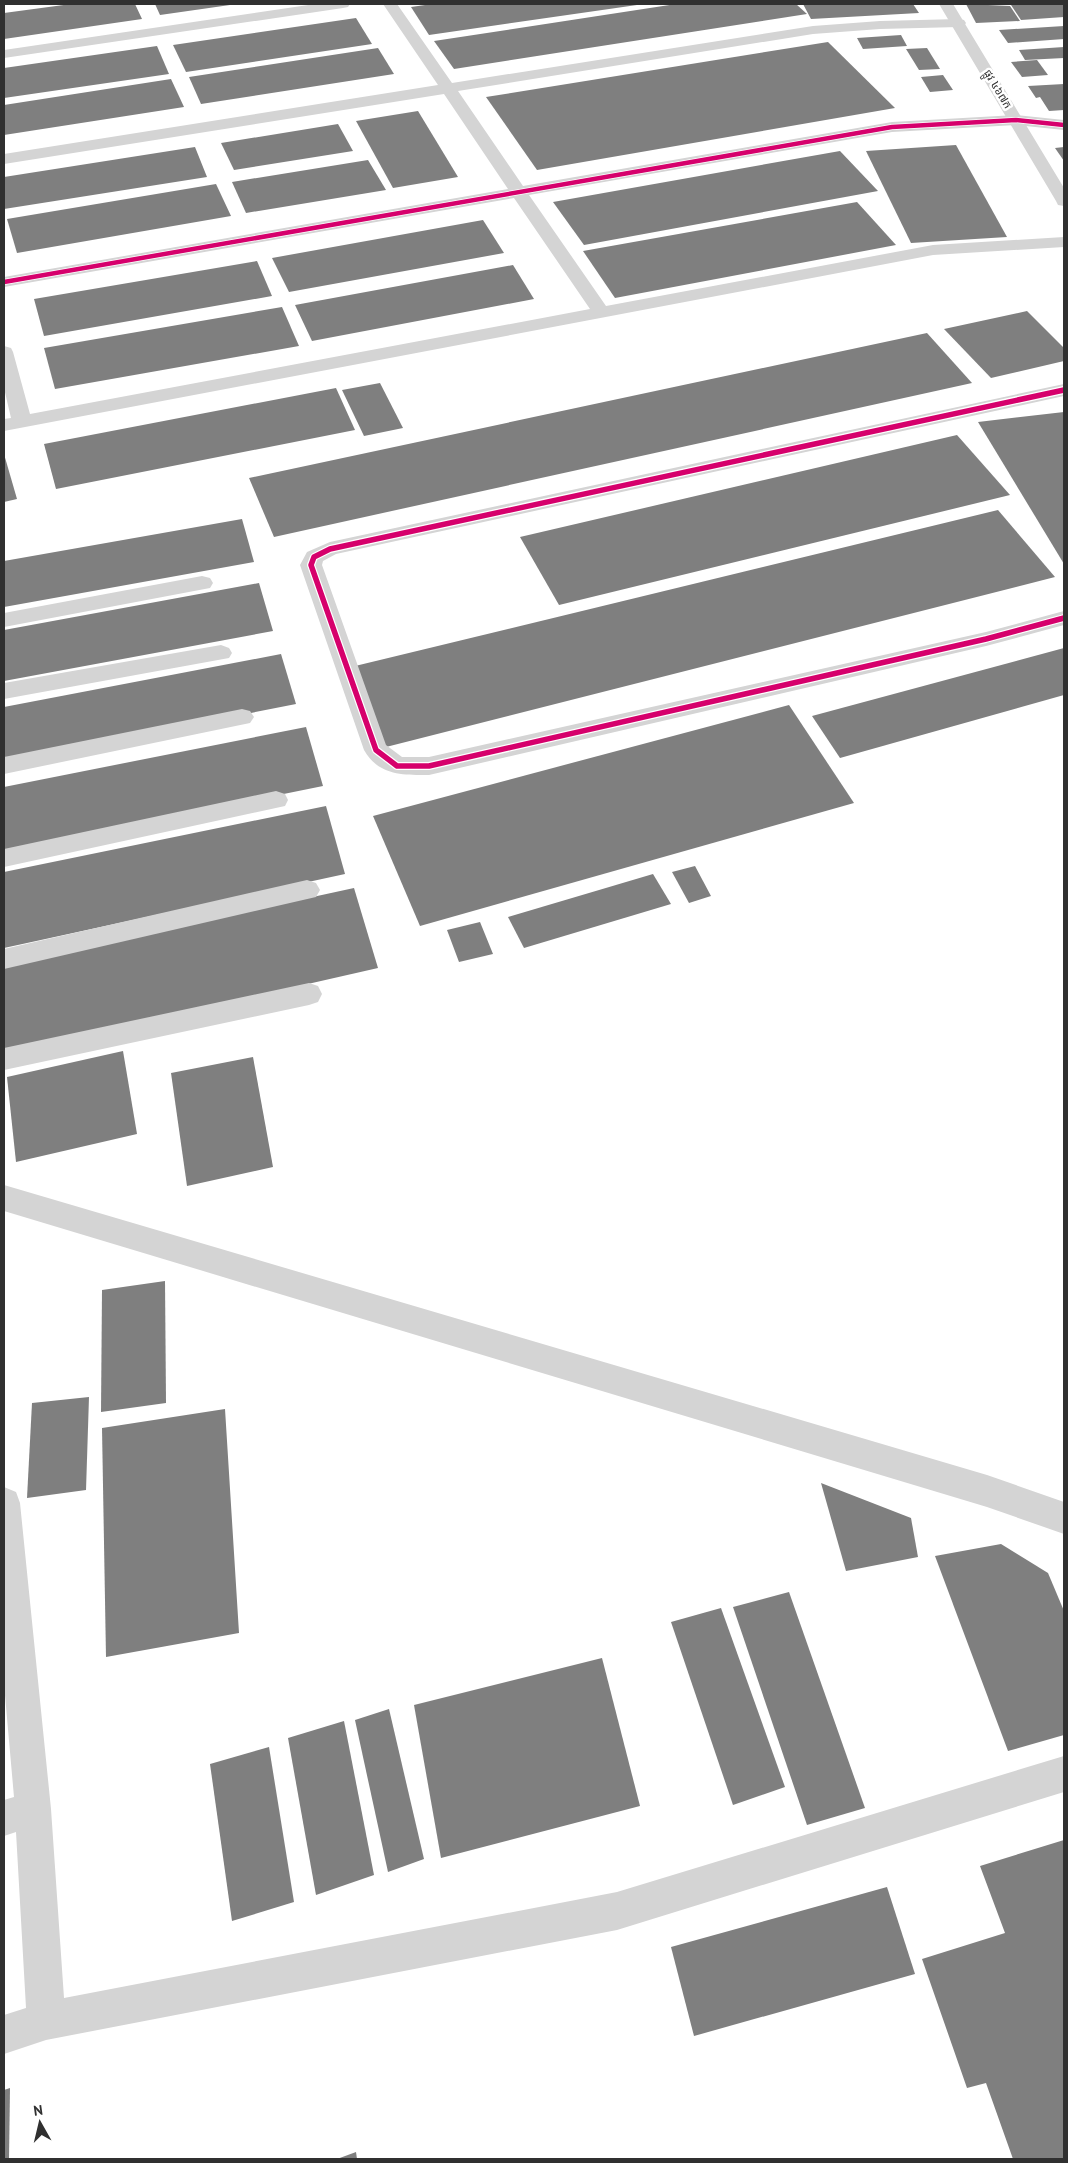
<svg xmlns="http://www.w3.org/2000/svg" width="1068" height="2163" viewBox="0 0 1068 2163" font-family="'PT Sans','Noto Sans Khmer',sans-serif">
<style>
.building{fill:#7f7f7f}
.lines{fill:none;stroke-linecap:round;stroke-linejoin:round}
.service{fill:#d4d4d4;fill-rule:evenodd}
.minor{fill:#d4d4d4;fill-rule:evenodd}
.tertiary{fill:#d4d4d4;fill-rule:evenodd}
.cycleway-far1-casing{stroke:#fff;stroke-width:6}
.cycleway-casing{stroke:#fff;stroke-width:8}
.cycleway-far1{stroke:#d6006c;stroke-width:4.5}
.cycleway{stroke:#d6006c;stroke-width:5.5}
.labels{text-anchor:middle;stroke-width:5;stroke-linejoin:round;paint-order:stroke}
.far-street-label{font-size:11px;fill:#303030;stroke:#fff}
</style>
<rect width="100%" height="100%" fill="#fff"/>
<!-- building -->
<g class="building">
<polygon points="71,4 135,4 142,19 4,39 4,13"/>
<polygon points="155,4 230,4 230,5 160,15"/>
<polygon points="432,4 637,4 637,5 429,35 411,7"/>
<polygon points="676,4 796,4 807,14 454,69 434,41"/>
<polygon points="803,4 913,4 919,13 811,19"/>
<polygon points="966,4 1010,6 1020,21 976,23"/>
<polygon points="1064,4 1064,17 1021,20 1011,5"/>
<polygon points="356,18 372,44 186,72 173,45"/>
<polygon points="1064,26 1064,39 1008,43 999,30"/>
<polygon points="901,35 907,46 863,49 857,38"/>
<polygon points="828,42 895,108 537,170 486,97"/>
<polygon points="157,46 169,74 4,98 4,68"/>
<polygon points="1064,47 1064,58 1025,60 1019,50"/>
<polygon points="378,48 394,74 201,104 189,77"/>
<polygon points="927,48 940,69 919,70 906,49"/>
<polygon points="1037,60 1048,75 1022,77 1011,62"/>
<polygon points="943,75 953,90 930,92 921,77"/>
<polygon points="171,79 184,107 4,135 4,105"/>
<polygon points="1064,84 1064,110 1049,111 1040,97 1036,98 1028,86"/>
<polygon points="418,111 458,177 393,188 356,121"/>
<polygon points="338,124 353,151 234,170 221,143"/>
<polygon points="956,145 1007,237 911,243 866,151"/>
<polygon points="195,147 207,177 4,209 4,177"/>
<polygon points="1064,147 1064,161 1055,148"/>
<polygon points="840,151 878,191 584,245 553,202"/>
<polygon points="368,160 386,190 246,213 232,182"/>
<polygon points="216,184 231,216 17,253 7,219"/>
<polygon points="857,202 896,245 615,298 583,251"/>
<polygon points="483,220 504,253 289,292 272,258"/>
<polygon points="257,261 272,296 44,336 34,299"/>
<polygon points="513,265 534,299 312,341 295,305"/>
<polygon points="282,307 299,346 55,389 44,348"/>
<polygon points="1027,311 1064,348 1064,361 991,378 944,329"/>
<polygon points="927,333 972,383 274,537 249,478"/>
<polygon points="380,383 403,428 364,436 342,390"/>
<polygon points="336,388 355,430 56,489 44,444"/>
<polygon points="1064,412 1064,564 978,422"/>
<polygon points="957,435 1010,495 559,605 520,537"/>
<polygon points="4,454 17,499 4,502"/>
<polygon points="998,510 1055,577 386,747 351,667"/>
<polygon points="242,519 254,562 4,607 4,561"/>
<polygon points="259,583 273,631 4,681 4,630"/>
<polygon points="1064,648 1064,695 840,758 812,716"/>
<polygon points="281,654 296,704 4,762 4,707"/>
<polygon points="789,705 854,803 420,926 373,816"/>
<polygon points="306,727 323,786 4,851 4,787"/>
<polygon points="326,806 345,874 4,948 4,872"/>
<polygon points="695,866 711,896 689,903 672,872"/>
<polygon points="653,874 671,904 524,948 508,917"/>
<polygon points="354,888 378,968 4,1053 4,964"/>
<polygon points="480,922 493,954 459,962 447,930"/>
<polygon points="123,1051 137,1134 16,1162 7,1077"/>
<polygon points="253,1057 273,1167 187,1186 171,1073"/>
<polygon points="165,1281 166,1403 101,1412 102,1290"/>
<polygon points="89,1397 86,1490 27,1498 32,1403"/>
<polygon points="225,1409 239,1633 106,1657 102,1428"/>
<polygon points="821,1483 911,1518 918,1557 846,1571"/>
<polygon points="1001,1544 1048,1573 1064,1611 1064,1735 1008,1751 935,1556"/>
<polygon points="789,1592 865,1808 807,1825 733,1607"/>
<polygon points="721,1608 785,1787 733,1805 671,1622"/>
<polygon points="602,1658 640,1806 441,1858 414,1705"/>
<polygon points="389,1709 424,1859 388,1872 355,1720"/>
<polygon points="344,1721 374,1875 316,1895 288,1738"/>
<polygon points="269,1747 294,1902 232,1921 210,1764"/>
<polygon points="1064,1840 1064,2159 1013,2159 986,2083 967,2088 922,1959 1005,1933 980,1866"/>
<polygon points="887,1887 915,1974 694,2036 671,1947"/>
<polygon points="10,2088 9,2159 4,2159 4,2090"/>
<polygon points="356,2152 357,2159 337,2159"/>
</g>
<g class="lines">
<!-- service -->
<g class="service">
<polygon points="202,576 210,578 213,583 210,588 4,627 4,613"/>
<polygon points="221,645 229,648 232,653 229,658 4,699 4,683"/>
<polygon points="242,709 250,711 254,717 250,723 4,774 4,757"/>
<polygon points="276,791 285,794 288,800 285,806 4,867 4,849"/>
<polygon points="307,880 316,883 320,890 316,897 4,969 4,949"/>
<polygon points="309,983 318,986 322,994 318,1002 309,1005 4,1070 4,1048"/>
<polygon points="4,1185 987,1475 1064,1502 1064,1534 987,1507 4,1211"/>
<polygon points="4,1487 16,1492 20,1503 51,1809 64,1998 617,1892 1064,1756 1064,1792 617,1930 46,2040 4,2054 4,2015 26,2008 16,1832 4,1836 4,1800 14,1797 4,1684"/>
</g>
<!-- minor -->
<g class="minor">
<polygon points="315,4 350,4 348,7 343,8 4,58 4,50"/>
<polygon points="383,4 397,4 452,83 813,26 880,21 959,19 964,20 966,23 964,26 959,27 880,29 813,34 458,91 523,186 892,122 1016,115 1064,120 1064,130 1016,125 892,132 529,195 606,306 933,245 1064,237 1064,247 933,255 4,431 4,419 11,418 4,388 4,346 11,348 13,352 30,414 590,309 514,198 4,287 4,277 508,189 444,94 4,164 4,154 438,85"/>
<path d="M1064 384V396L336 554 323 561 322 565 386 745 402 757H429L986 632 1064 611V625L986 646 429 775C403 775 379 776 364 750L300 565 307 552 330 542Z"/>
</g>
<!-- tertiary -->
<polygon class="tertiary" points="939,4 953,4 1064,188 1064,206 1058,205 1056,201"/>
<!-- cycleway-far1 casing -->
<g class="cycleway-far1-casing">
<polyline id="cycleway-far1" points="4,282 892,127 1016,120 1064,125"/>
</g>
<!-- cycleway casing -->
<g class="cycleway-casing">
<polyline id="cycleway" points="1064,390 330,549 314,557 311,565 376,750 397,766 429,766 986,639 1064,618"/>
</g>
<!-- cycleway-far1 -->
<use href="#cycleway-far1" class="cycleway-far1"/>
<!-- cycleway -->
<use href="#cycleway" class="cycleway"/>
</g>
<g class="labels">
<!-- far-street labels -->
<g class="far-street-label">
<text transform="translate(998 89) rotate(59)" y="4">ផ្លូវ ៤៦៧ក</text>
</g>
</g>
<!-- border -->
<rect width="1068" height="2163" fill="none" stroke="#303030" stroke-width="10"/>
<!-- north arrow -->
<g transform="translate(40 2123) rotate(352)" stroke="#ffffff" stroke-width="4" paint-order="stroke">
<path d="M0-4L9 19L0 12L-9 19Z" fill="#303030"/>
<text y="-8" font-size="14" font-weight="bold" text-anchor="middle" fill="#303030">N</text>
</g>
</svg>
